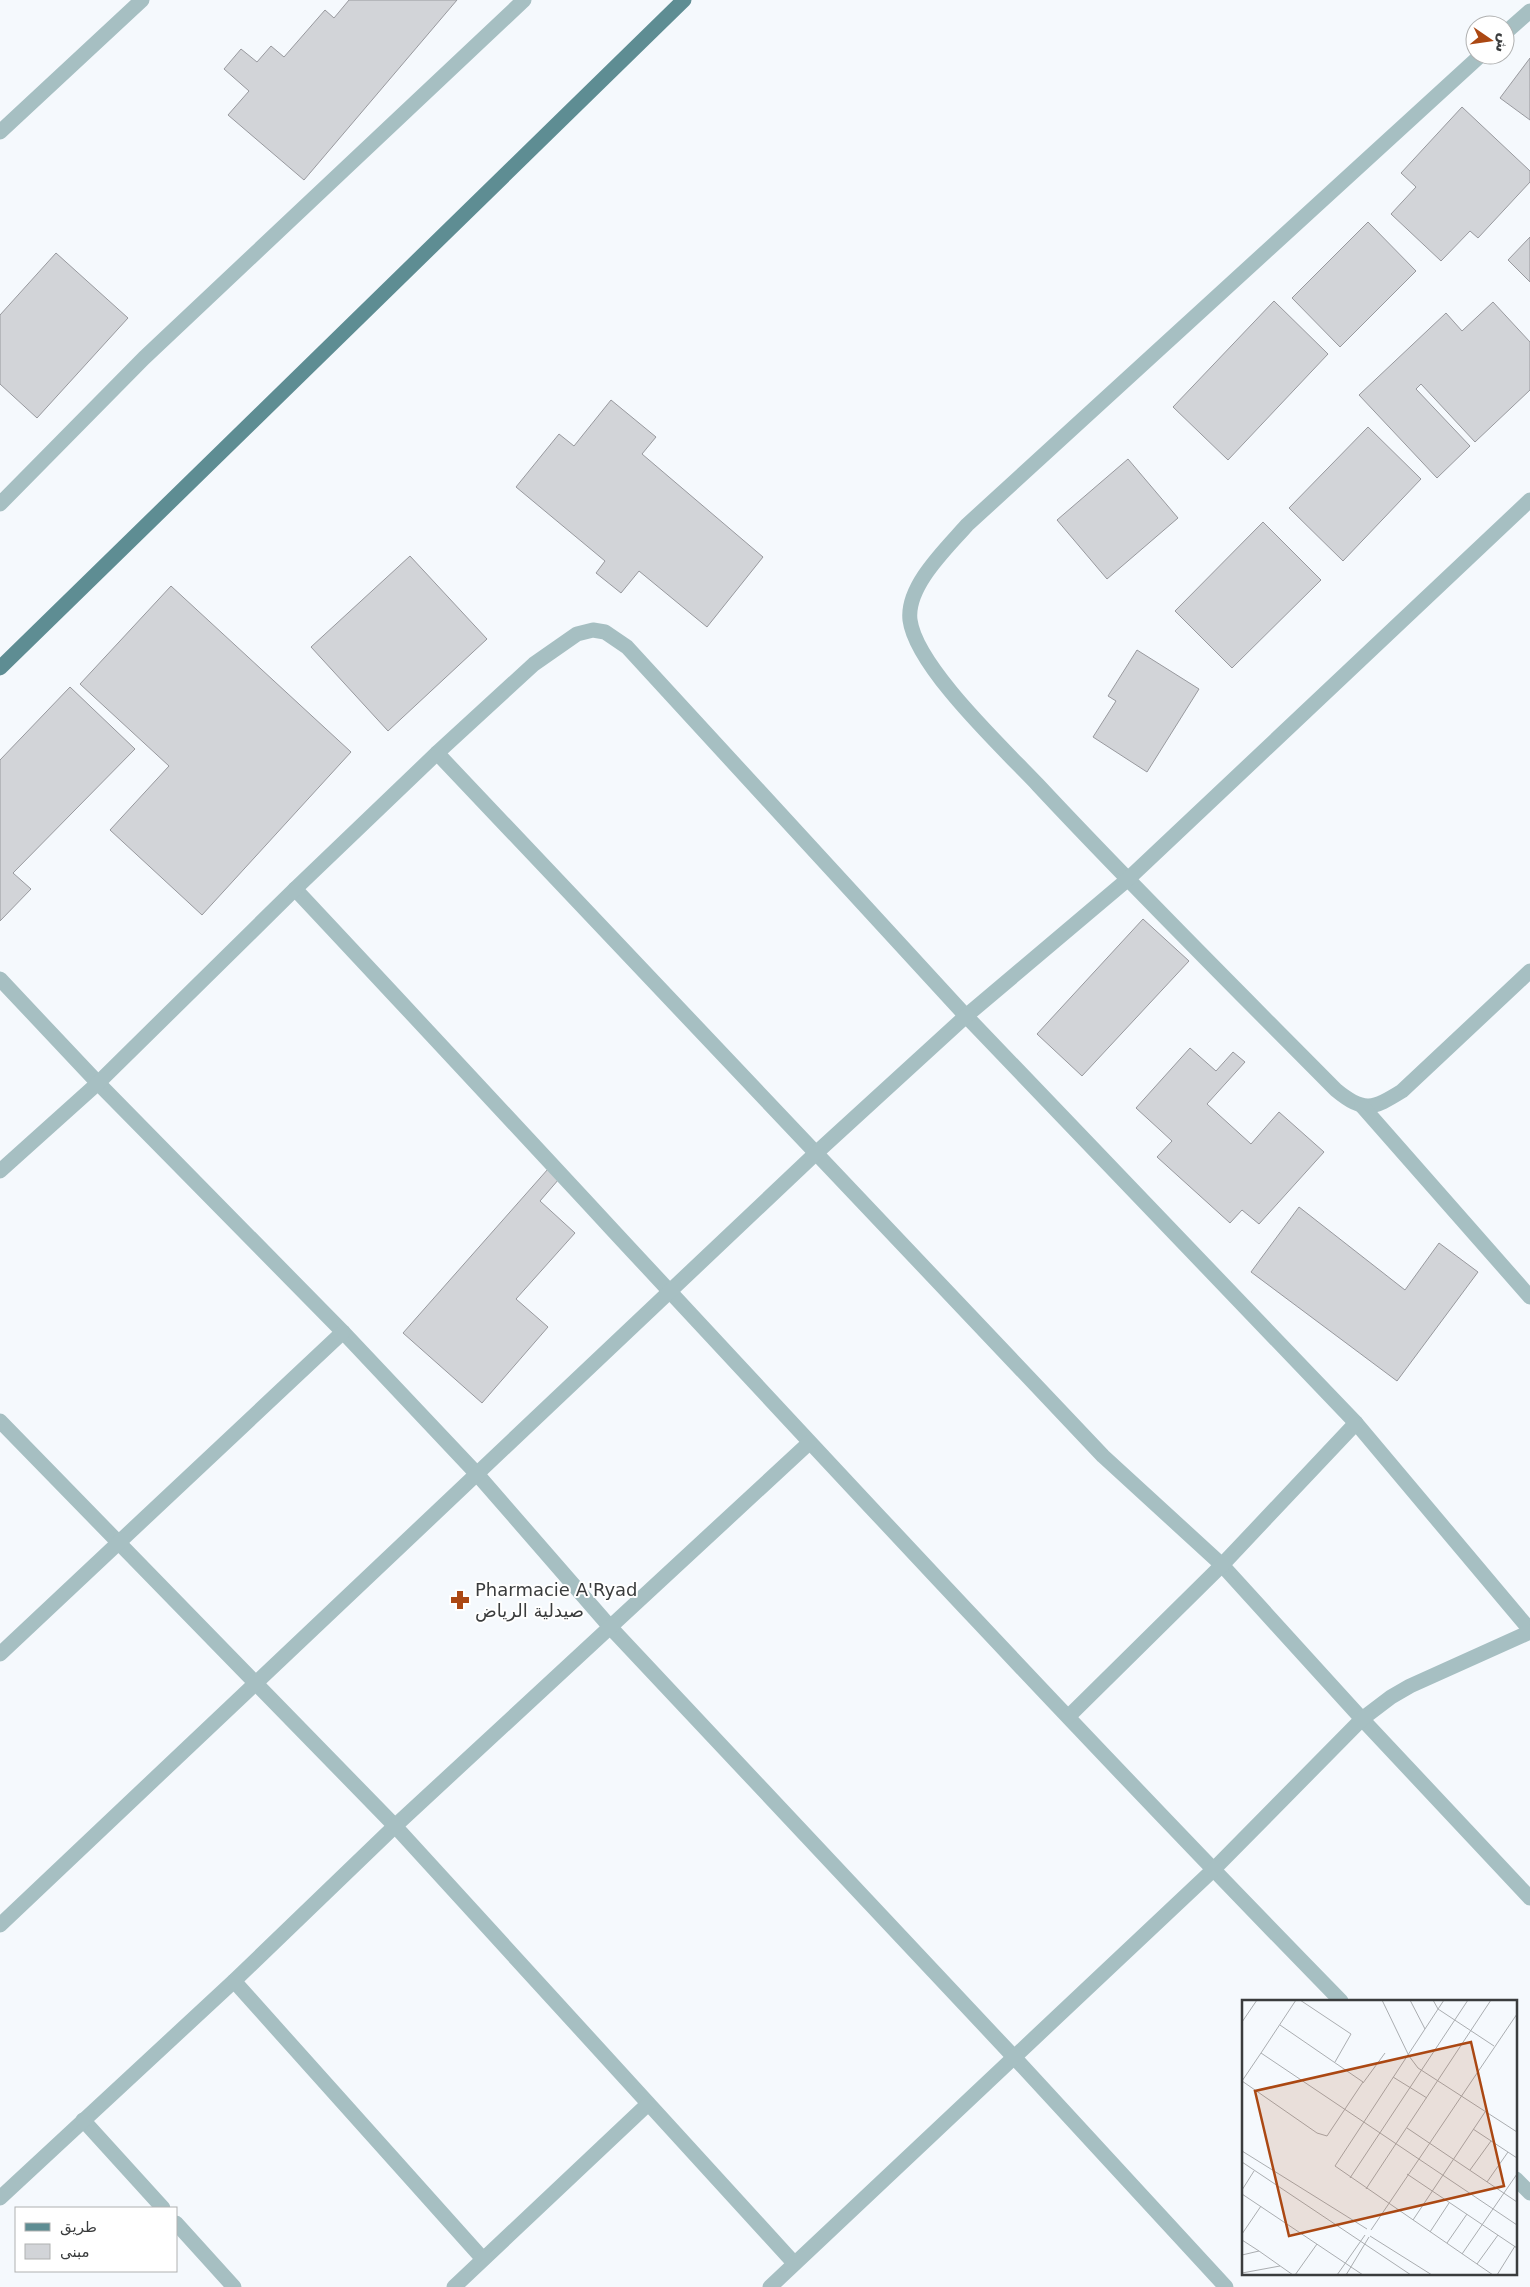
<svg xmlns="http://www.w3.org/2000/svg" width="1530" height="2287" viewBox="0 0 1530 2287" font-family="'DejaVu Sans',Cairo,sans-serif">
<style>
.building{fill:#d2d4d8;stroke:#98999e}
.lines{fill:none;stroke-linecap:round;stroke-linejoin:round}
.street{stroke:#a6bfc2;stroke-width:15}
.primary{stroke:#5e8d93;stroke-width:15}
.labels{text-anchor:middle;stroke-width:4;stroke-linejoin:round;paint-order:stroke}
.poi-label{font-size:18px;fill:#3a3c3d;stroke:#fff;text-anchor:start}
.inset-road{fill:none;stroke:#aaadb0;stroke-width:1}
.view{fill:#ab4813;fill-opacity:0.15;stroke:#ab4813;stroke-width:2.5}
.inset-edge{fill:none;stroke:#3a3c3d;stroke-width:2.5}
</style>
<rect width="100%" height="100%" fill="#f5f9fd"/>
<!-- building -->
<g class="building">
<polygon points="349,0 457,0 304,180 228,115 249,91 224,69 241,49 257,62 271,46 284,57 325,10 334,18"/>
<polygon points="1530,58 1530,120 1500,98"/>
<polygon points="1462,107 1530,171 1530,182 1478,238 1470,231 1441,261 1391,214 1416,187 1401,173"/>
<polygon points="1368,222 1416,271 1340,347 1292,298"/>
<polygon points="1530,237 1530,282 1508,260"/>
<polygon points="56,253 128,318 37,418 0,384 0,315"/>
<polygon points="1274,301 1328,354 1228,460 1173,407"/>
<polygon points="1493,302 1530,342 1530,390 1475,442 1421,384 1416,389 1470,446 1437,478 1359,395 1446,313 1462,331"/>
<polygon points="611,400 656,437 642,454 763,557 707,627 639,571 621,593 596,573 605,561 516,487 559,434 574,446"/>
<polygon points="1368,427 1421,479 1343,561 1289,508"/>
<polygon points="1128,459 1178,518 1107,579 1057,520"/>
<polygon points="1263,522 1321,580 1232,668 1175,611"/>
<polygon points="410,556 487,639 388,731 311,647"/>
<polygon points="171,586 351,752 202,915 110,830 169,766 80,684"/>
<polygon points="1137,650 1199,689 1147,772 1093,737 1116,701 1108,696"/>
<polygon points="70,687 135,749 13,873 31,889 0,921 0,760"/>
<polygon points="1143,919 1189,961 1082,1076 1037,1034"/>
<polygon points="1190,1048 1216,1071 1233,1052 1245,1062 1207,1104 1251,1144 1279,1112 1324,1152 1259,1224 1242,1210 1230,1223 1157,1157 1172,1141 1136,1108"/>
<polygon points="548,1169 559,1179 540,1201 575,1233 516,1299 548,1327 482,1403 403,1333"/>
<polygon points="1299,1207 1405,1290 1439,1243 1478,1272 1397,1381 1251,1272"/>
</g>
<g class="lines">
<!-- street -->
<g class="street">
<polyline points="1505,33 1530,11"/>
<path d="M1481 55 967 525C947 548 906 586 910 620 916 667 1004 749 1038 785 1135 889 1236 989 1336 1090 1364 1113 1373 1109 1402 1091L1530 971"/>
<polyline points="0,132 142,0"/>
<polyline points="0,504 144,358 524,0"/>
<polyline points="437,753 1103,1456 1222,1565 1362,1719 1530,1898"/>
<path d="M295 889C643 1260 985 1637 1341 2001"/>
<polyline points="0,979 98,1083 343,1332 477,1474 611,1628 1013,2056 1226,2287"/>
<polyline points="1362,1106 1530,1297"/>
<polyline points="0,1171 98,1083 295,889 437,753 534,664 577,634 593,630 605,632 627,647 966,1016 1356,1423 1530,1630"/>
<polyline points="0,1421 395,1826 794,2263"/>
<polyline points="0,1654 343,1332"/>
<polyline points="1069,1716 1222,1565 1356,1423"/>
<polyline points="0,1925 815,1154 966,1016 1127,880 1530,500"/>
<polyline points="234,1981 483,2259"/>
<polyline points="83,2120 163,2208"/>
<polyline points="1516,2179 1530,2193"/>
<polyline points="0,2198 234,1981 395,1826 809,1443"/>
<polyline points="176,2223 234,2287"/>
<polyline points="454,2287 648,2104"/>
<polyline points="770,2287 1213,1870 1362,1719 1391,1697 1410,1686 1530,1632"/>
</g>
<!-- primary -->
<polyline class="primary" points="0,668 684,0"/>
</g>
<!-- icons -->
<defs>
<g id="pharmacy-bare" transform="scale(1.5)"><path d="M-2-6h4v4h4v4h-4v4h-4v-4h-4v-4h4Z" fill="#ab4813" stroke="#fff" stroke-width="2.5" paint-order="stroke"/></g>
</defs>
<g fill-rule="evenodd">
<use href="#pharmacy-bare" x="460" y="1600"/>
</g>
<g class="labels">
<!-- poi labels -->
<g class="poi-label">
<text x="475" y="1596">Pharmacie A'Ryad<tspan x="475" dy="21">صيدلية الرياض</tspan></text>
</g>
</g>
<!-- overview -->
<g transform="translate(1242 2000)">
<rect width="275" height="275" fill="#f5f9fd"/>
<path class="inset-road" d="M58 0 109 34 93 62M140 0 167 56 176 68 275 132M168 0 183 29M191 0 196 9 252 46M202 0 93 166 251 275M0 22 15 0M38 25 121 82 85 136 75 133 0 81 19 53 54 0M19 53 275 225M151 77 185 98M121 83 143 53M165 128 275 202M231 129 275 158M0 151 125 229M0 162 169 275M228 170 249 141M165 174 275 248M108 178 226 0M245 182 266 152M124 189 249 0M0 190 12 171M0 194 121 275M171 220 243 112M129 230 275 14M188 232 207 203M0 234 19 206M128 236 190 275M0 240 17 251 0 255M205 243 225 214M17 251 51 275M220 254 275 174M235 264 256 235M0 273 38 266M53 275 75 244M95 275 123 235M104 275 127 237M255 275 273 246"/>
<path class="view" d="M229 42 262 186 47 236 13 91Z"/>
<rect width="275" height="275" class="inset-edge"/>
</g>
<!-- legend -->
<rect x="15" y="2207" width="162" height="65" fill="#ffffff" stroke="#b0b1b1"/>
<rect x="25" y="2223" width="25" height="8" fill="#5e8d93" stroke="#b0b1b1"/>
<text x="60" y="2232" font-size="15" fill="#3a3c3d">طريق</text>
<rect x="25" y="2244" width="25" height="15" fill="#d2d4d8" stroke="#b0b1b1"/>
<text x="60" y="2257" font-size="15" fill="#3a3c3d">مبنى</text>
<!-- north arrow -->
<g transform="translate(1490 40) rotate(103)"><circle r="24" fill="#ffffff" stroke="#b0b1b1"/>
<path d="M0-4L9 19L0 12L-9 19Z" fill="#ab4813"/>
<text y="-8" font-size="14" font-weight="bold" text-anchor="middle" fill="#3a3c3d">ش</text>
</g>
</svg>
